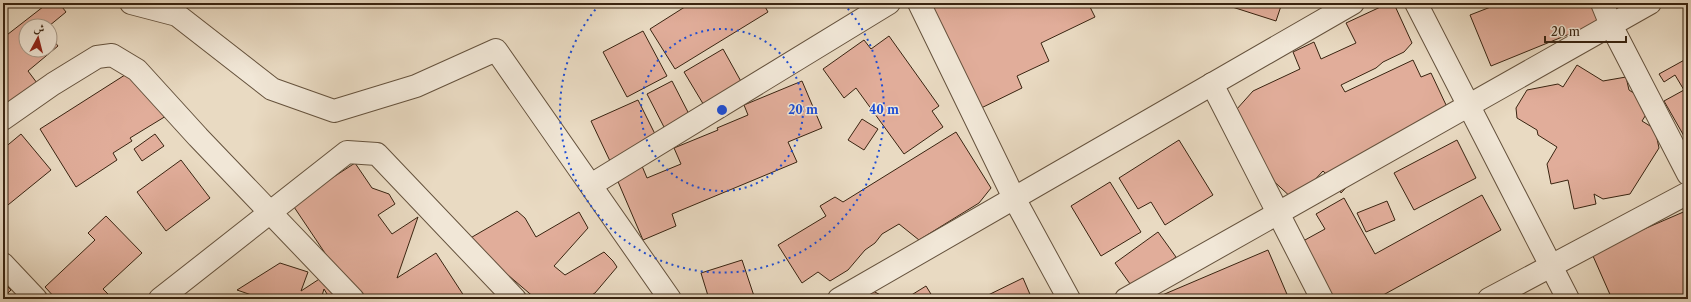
<svg xmlns="http://www.w3.org/2000/svg" width="1691" height="302" viewBox="0 0 1691 302" font-family="'Libre Caslon Text',Amiri,serif">
<style>
.building{fill:#e1ad9a;stroke:#392411}
.lines{fill:none;stroke-linecap:round;stroke-linejoin:round}
.minor-casing{stroke:#65523d;stroke-width:24}
.minor{stroke:#f1e7d7;stroke-width:22}
.ring{fill:none;stroke:#1d4ed8;stroke-width:2;stroke-dasharray:2 4}
.centre{fill:#1d4ed8;stroke:#f1e7d7;stroke-width:2}
.ring-label{font-size:12px;text-anchor:middle;font-weight:bold;fill:#1d4ed8;stroke:#f1e7d7;stroke-width:3;stroke-linejoin:round;paint-order:stroke}
</style>
<rect width="100%" height="100%" fill="#e9dac2"/>
<filter id="stains"><feTurbulence type="fractalNoise" baseFrequency=".005" numOctaves="4"/><feColorMatrix values="0 0 0 0 .2 0 0 0 0 .09 0 0 0 0 .02 0 0 0 .5 -.17"/></filter>
<radialGradient id="worn" r=".72"><stop offset=".6" stop-color="#630" stop-opacity="0"/><stop offset="1" stop-color="#630" stop-opacity=".3"/></radialGradient>
<!-- building -->
<g class="building">
<polygon points="48,3 59,3 66,12 49,26 26,26 26,50 50,50 50,36 58,46 28,71 43,91 13,115 3,102 3,38"/>
<polygon points="691,3 763,3 768,12 675,69 650,29"/>
<polygon points="919,3 1088,3 1095,17 1041,43 1049,61 1017,76 1022,88 971,113"/>
<polygon points="1226,3 1282,3 1276,21 1226,5"/>
<polygon points="1389,3 1392,3 1395,6 1412,43 1404,52 1383,62 1376,68 1341,85 1345,92 1413,60 1421,77 1431,73 1447,107 1356,177 1341,193 1337,184 1323,171 1295,201 1266,174 1236,110 1253,91 1300,69 1293,52 1314,42 1321,59 1356,43 1346,23"/>
<polygon points="1501,3 1597,3 1604,20 1491,66 1470,15"/>
<polygon points="643,31 667,76 627,97 603,52"/>
<polygon points="889,36 939,106 932,111 943,127 904,154 856,88 844,98 823,69 864,40 871,49"/>
<polygon points="723,49 743,85 705,107 684,72"/>
<polygon points="1688,58 1688,143 1664,101 1684,90 1675,75 1664,82 1659,74"/>
<polygon points="1577,65 1603,81 1626,77 1629,90 1652,105 1642,121 1655,129 1659,148 1630,194 1603,199 1594,194 1596,204 1574,209 1568,180 1551,184 1547,164 1557,147 1538,135 1537,130 1517,118 1516,108 1527,90 1558,84 1563,87"/>
<polygon points="139,66 171,113 130,138 132,141 113,153 117,160 76,187 40,129"/>
<polygon points="672,81 690,116 665,129 647,94"/>
<polygon points="802,81 822,128 788,142 797,162 672,214 676,226 643,240 616,177 642,166 647,178 681,164 674,148 718,130 717,128 748,115 744,105"/>
<polygon points="638,100 657,138 610,161 591,121"/>
<polygon points="862,119 878,129 864,150 848,140"/>
<polygon points="956,132 991,188 979,203 919,240 899,224 882,234 875,243 865,250 848,270 830,281 818,272 802,283 778,245 826,216 820,206 835,197 843,202"/>
<polygon points="21,134 51,170 3,209 3,149"/>
<polygon points="155,134 164,146 142,161 134,149"/>
<polygon points="1179,140 1213,195 1165,225 1151,202 1138,209 1119,178"/>
<polygon points="1457,140 1476,178 1414,210 1394,173"/>
<polygon points="181,160 210,198 166,231 137,192"/>
<polygon points="355,163 372,188 389,194 395,204 378,215 392,234 418,217 397,278 436,253 466,299 400,299 397,295 390,299 330,299 324,289 321,299 263,299 237,290 280,263 308,272 301,291 330,272 333,265 292,204"/>
<polygon points="1110,182 1141,232 1101,256 1071,206"/>
<polygon points="1482,195 1501,230 1376,299 1324,299 1294,246 1325,229 1316,214 1344,198 1375,254"/>
<polygon points="1387,201 1395,220 1366,232 1357,213"/>
<polygon points="1688,210 1688,299 1612,299 1589,247 1614,242"/>
<polygon points="517,211 525,218 536,237 579,212 588,228 554,266 565,275 604,252 613,261 617,267 595,293 585,299 536,299 467,240"/>
<polygon points="106,216 142,253 103,289 113,299 56,299 45,287 95,240 88,233"/>
<polygon points="1158,232 1176,257 1133,288 1115,263"/>
<polygon points="1268,250 1289,299 1161,299 1160,296"/>
<polygon points="742,260 755,299 709,299 701,273"/>
<polygon points="1023,278 1032,299 980,299"/>
<polygon points="3,282 11,290 3,298"/>
<polygon points="926,286 934,299 905,299"/>
<polygon points="873,291 888,299 858,299"/>
</g>
<g class="lines">
<!-- minor casing -->
<g class="minor-casing">
<g id="minor">
<polyline points="131,3 177,15 272,89 334,111 416,86 496,50 670,299"/>
<polyline points="919,3 1014,198 1069,299"/>
<polyline points="1416,3 1568,299"/>
<polyline points="1602,3 1611,25 1688,174"/>
<polyline points="1212,84 1322,299"/>
<polyline points="3,119 53,84 97,57 112,55 137,70 198,137 353,299"/>
<polyline points="591,185 889,3"/>
<polyline points="3,264 36,299"/>
<polyline points="160,299 347,152 377,154 515,299"/>
<polyline points="839,299 1353,3"/>
<polyline points="1126,299 1650,3"/>
<polyline points="1489,299 1688,193"/>
</g>
</g>
<!-- minor -->
<use href="#minor" class="minor"/>
</g>
<!-- distance rings -->
<g class="ring">
<circle cx="722" cy="110" r="81"/>
<path d="M844 4A162 162 0 1 1 600 4"/>
</g>
<circle cx="722" cy="110" r="6" class="centre"/>
<g class="ring-label">
<text x="803" y="114">20 m</text>
<text x="884" y="114">40 m</text>
</g>
<!-- margin -->
<rect width="1691" height="302" fill="none" stroke="#e9dac2" stroke-width="16"/>
<rect x="4" y="4" width="1683" height="294" fill="none" stroke="#392411" stroke-width="2"/>
<rect x="8" y="8" width="1675" height="286" fill="none" stroke="#392411"/>
<!-- north arrow -->
<g transform="translate(38 38) rotate(7)"><circle r="19" fill="#f1e7d7" stroke="#a79988"/>
<path d="M0-3L7 15L0 10L-7 15Z" fill="#8f2418"/>
<text y="-6" font-size="11" font-weight="bold" text-anchor="middle" fill="#392411">ش</text>
</g>
<!-- scale -->
<path d="M1545 36v6h81v-6" fill="none" stroke="#392411" stroke-width="2"/>
<text x="1551" y="36" font-size="12" fill="#392411" stroke="#f1e7d7" stroke-width="3" paint-order="stroke">20 m</text>
<rect width="100%" height="100%" filter="url(#stains)"/>
<rect width="100%" height="100%" fill="url(#worn)"/>
</svg>
